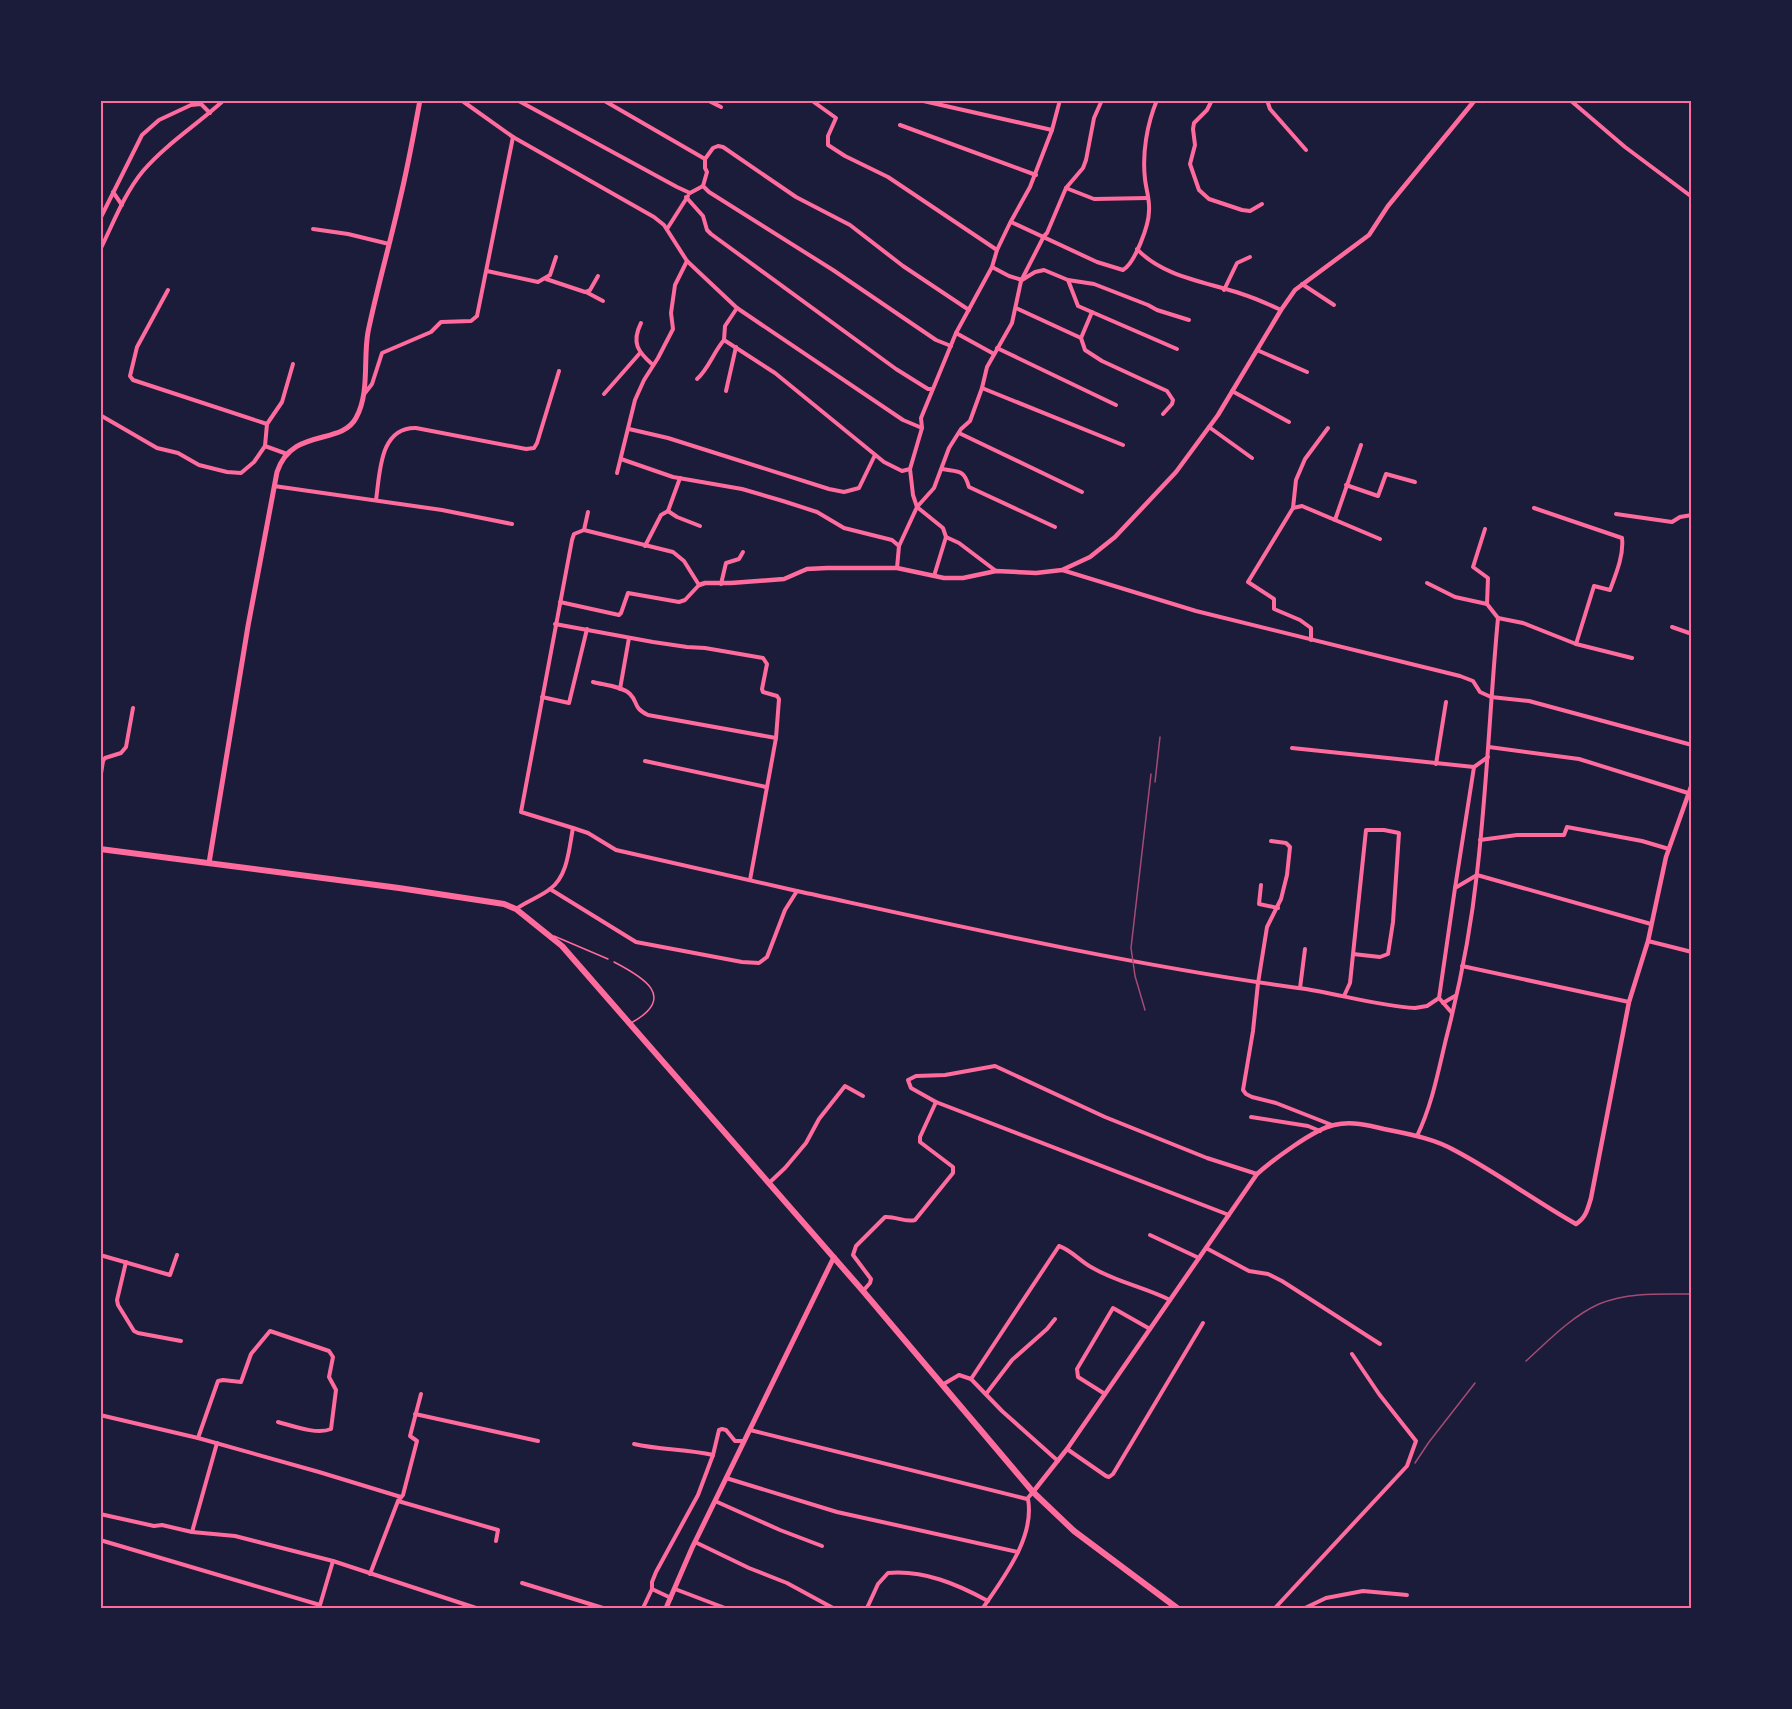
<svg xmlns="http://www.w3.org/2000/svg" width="1792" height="1709" viewBox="0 0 1792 1709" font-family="Rubik,sans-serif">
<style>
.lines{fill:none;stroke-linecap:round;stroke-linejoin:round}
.service{stroke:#ff6b9d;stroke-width:1.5}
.minor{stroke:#ff6b9d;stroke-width:4}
.tertiary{stroke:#ff6b9d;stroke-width:4.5}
.secondary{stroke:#ff6b9d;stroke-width:5}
.trunk{stroke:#ff6b9d;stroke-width:6}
.rail{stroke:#a44b75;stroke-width:1.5}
.neatline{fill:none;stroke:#ff6b9d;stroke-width:2}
</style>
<rect width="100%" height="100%" fill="#1b1b3a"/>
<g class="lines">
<!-- service -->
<g class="service">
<polyline points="554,936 608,959"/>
<path d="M614 962C643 977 678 997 631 1023"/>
</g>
<!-- minor -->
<g class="minor">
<polyline points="461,100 513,137 654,217 664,225 687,261 737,308 903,420 922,428"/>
<polyline points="517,100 677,187 690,193 703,186"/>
<polyline points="603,100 705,159 705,168 707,172 703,186 709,192 833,270 936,340 951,346"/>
<polyline points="707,100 721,107"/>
<polyline points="811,100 836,118 828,136 828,145 845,156 888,177 997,250"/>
<polyline points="919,100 1052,130"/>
<polyline points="1212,100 1207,110 1194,123 1193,129 1195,145 1190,164 1199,190 1209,199 1242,210 1250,211 1262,204"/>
<polyline points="1267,100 1270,109 1306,150"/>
<polyline points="1570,100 1625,147 1692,197"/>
<polyline points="900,125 1036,175"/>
<polyline points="705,159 713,148 718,146 723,147 796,197 850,225 903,266 969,310"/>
<polyline points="1066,188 1094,199 1148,198"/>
<polyline points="113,192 122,205"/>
<polyline points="686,197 703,216 707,230 711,234 896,369 928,389 932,389"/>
<polyline points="100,219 142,135 159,120 191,105 201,104 210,113"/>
<path d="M1011 222 1097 262 1123 270C1135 263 1149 225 1149 211 1150 200 1146 189 1145 179 1142 153 1147 124 1157 100"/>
<polyline points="313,229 348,234 389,244"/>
<polyline points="667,229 688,196"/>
<path d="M1137 249C1163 277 1207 282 1242 294 1255 298 1268 304 1281 310"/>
<path d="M100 250C113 224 124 194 143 171 166 144 198 124 224 100"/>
<polyline points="992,267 1009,276 1022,280 1035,272 1044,270 1068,280 1094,284 1148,305 1157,310 1189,320"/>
<polyline points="487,271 538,282 550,275 556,257"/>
<polyline points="546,279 585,292 590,290 598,276"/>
<polyline points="1068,280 1078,306 1177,349"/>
<polyline points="1302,284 1334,305"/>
<polyline points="168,290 137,347 130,376 133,380 267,424"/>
<polyline points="1224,290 1237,263 1250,257"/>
<polyline points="586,292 603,301"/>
<polyline points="737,308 725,326 724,340 775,373 884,462 902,471 910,469"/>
<polyline points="1016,308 1081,338 1085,350 1102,361 1167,391 1173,400 1172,404 1163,414"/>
<path d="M641 323C631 343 638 352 653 365"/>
<polyline points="956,333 994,354"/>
<polyline points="1081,338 1092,312"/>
<polyline points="997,348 1116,405"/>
<polyline points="1257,350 1307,372"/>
<path d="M697 379C709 368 713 353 724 340"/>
<polyline points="982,388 1123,445"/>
<polyline points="726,391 736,347"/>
<polyline points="1232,391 1289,422"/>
<polyline points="365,393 372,384 382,353 431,332 441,322 471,321 477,316 513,137"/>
<polyline points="604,394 640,353"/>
<polyline points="100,415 157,448 178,453 199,465 227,472 241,473 254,462 265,446 287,454"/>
<polyline points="1209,427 1252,458"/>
<polyline points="629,429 668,438 829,489 844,492 859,488 875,455"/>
<polyline points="959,433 1082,492"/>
<polyline points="265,446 267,424 282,402 293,364"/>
<polyline points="621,459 673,477 742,489 783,501 817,512 844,528 892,540 899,546 897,568"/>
<path d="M942 469C959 472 964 469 969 487L1055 527"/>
<polyline points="617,473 635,400 644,380 658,358 673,329 671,313 675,285 687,261"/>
<polyline points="1346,485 1378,496 1386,474 1415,482"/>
<polyline points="274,486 442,510 512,524"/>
<path d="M376 500C380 474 379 427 416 428L526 449 534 448 537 443 559 371"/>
<polyline points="1293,508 1296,480 1305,459 1328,428"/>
<path d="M1534 508 1622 538C1624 555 1616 574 1610 590L1594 586 1576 644"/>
<polyline points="668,511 677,517 700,526"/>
<polyline points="1616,514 1672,522 1680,517 1692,515"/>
<polyline points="1335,520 1361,445"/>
<polyline points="946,537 959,543 996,571"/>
<polyline points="645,546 661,515 668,511 680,478"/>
<polyline points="899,546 917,507 934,488 949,448 961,429 970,421 982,388 987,367 1012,323 1021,281 1044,236 1047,233 1066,188 1083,168 1086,160 1094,118 1102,100"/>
<polyline points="1062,570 1196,611 1460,676 1473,681 1480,692 1491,697 1529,701 1692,745"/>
<polyline points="934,576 946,537 943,528 917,507 913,495 910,469 922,428 921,418 956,333 992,267 997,250 1010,223 1030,187 1052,130 1060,100"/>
<polyline points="1427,583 1455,597 1487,604"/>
<polyline points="721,584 726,563 739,559 743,552"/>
<polyline points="560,602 619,615 621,613 628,593 679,602 685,600 699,585 684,561 673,552 584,530 588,512"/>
<polyline points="1498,618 1523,623 1576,644 1632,658"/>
<polyline points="555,624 653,642 687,647 705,648 763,658 767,664 762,689 763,692 777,696 779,699 776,738 750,880"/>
<polyline points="1672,627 1692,634"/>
<polyline points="1311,640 1311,628 1300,620 1274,609 1274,599 1248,582 1293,508 1302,506 1380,539"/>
<path d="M593 682C603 685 622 686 630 694 639 703 632 707 648 715L776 738"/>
<polyline points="620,689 629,638"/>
<polyline points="542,697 569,703 587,629"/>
<polyline points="1489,747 1579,759 1688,793"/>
<polyline points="1292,748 1474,767 1488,757"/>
<polyline points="645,761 766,787"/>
<polyline points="1436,764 1446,702"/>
<polyline points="100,780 103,761 105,758 121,753 126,747 133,708"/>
<polyline points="573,828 588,833 616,850 797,891"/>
<polyline points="1480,840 1517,835 1564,835 1567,827 1642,841 1669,849"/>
<polyline points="1271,841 1286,843 1290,847 1287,875 1281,899 1267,927 1258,983 1253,1031 1243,1090 1246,1094 1252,1097 1276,1103 1332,1125"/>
<polyline points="1261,885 1259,904 1278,908"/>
<polyline points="1455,888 1474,767"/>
<path d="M550 889 636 942 742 962 759 963 767 957 785 910 797 891C963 927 1130 965 1298 988 1337 993 1376 1006 1415 1008L1427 1006 1439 998 1455 888 1477 875 1651 924"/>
<path d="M516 909C527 901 540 897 550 889 568 876 569 848 573 828L521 812 572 540 574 534 584 530"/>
<polyline points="1648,941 1692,952"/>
<polyline points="1462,966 1629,1002"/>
<polyline points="1300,988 1305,949"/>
<polyline points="1344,996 1350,983 1366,830 1384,830 1399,833 1393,922 1388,954 1380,957 1353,954"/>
<polyline points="1439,998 1452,1013"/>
<polyline points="1443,1003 1455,996"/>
<polyline points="1251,1117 1308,1126 1320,1131"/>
<path d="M1417 1136C1432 1105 1438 1072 1446 1039 1460 985 1471 929 1477 873 1487 788 1490 703 1498 618L1487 604 1488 578 1473 567 1485 529"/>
<polyline points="769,1183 785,1168 806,1143 819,1119 845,1086 863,1096"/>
<polyline points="1229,1215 936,1102 911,1088 908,1080 916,1076 945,1075 995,1066 1105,1117 1207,1158 1257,1174"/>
<polyline points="1150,1235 1199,1258"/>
<polyline points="1206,1248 1249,1271 1268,1274 1282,1281 1380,1344"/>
<polyline points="100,1255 170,1275 177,1255"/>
<polyline points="126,1262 117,1300 118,1305 134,1331 138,1333 181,1341"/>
<path d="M863 1291 870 1283 871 1279 853 1255 856 1246 885 1217C896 1216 905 1223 915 1220L953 1173V1167L920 1142V1137L936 1102"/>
<path d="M971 1379 1059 1246C1071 1250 1080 1261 1091 1267 1116 1282 1144 1287 1170 1300"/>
<polyline points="942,1385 959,1375 971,1379 1002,1411 1058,1461"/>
<polyline points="986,1394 1012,1360 1047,1329 1055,1319"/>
<polyline points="1105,1394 1078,1377 1077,1369 1113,1308 1150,1329"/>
<polyline points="415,1414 538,1441"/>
<polyline points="100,1415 198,1438 319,1472 401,1497"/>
<polyline points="750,1430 1027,1499 1033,1492"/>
<path d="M198 1438 218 1381 223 1380 241 1382 251 1354 270 1331 329 1351 333 1357 329 1377 336 1390 331 1429C317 1435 293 1426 278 1422"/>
<path d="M634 1444C660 1450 686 1449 713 1455"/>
<polyline points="1067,1449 1106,1476 1109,1477 1113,1474 1203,1323"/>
<polyline points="726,1478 837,1512 1018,1552"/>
<polyline points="398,1501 498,1530 496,1541"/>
<polyline points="715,1501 780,1530 822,1546"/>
<polyline points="100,1514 154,1526 162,1525 192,1532 235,1536 333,1561 476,1608"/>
<polyline points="192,1532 217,1443"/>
<polyline points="100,1540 320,1605 333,1561"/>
<polyline points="695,1542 749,1568 787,1583 833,1608"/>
<polyline points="370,1574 398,1501 403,1495 417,1441 410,1436 421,1394"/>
<polyline points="522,1583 603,1608"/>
<polyline points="652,1589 671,1598"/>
<polyline points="675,1589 725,1608"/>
<polyline points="643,1608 652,1589 652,1582 656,1572 698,1495 713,1455 719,1430 722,1429 726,1430 735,1441 744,1441"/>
<path d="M867 1608 878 1584 888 1573C924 1570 957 1584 988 1601"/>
<path d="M983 1608C1003 1578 1035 1538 1028 1499"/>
<polyline points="1275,1608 1407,1466 1416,1441 1379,1394 1352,1354"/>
<polyline points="1305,1608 1326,1598 1363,1591 1407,1595"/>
</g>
<!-- tertiary -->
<g class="tertiary">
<polyline points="699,585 705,583 731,583 784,579 807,569 827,568 897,568 944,578 963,578 996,571 1036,573 1062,570 1090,557 1115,537 1176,472 1218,415 1281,310 1295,290 1369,235 1388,206 1475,100"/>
<path d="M1033 1492 1067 1449 1257 1174C1273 1160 1314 1129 1334 1125 1351 1121 1368 1125 1384 1129 1408 1134 1433 1138 1454 1150 1496 1172 1535 1201 1576 1224 1586 1218 1588 1208 1591 1198L1629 1002 1648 941 1666 857 1692 784"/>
</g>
<!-- secondary -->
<g class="secondary">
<path d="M209 863 248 626 277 472C292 427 341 446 356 418 370 393 363 359 368 332 377 288 390 244 400 199 408 166 414 133 420 100"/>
<polyline points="666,1608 692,1548 834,1257"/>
</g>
<!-- trunk -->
<polyline class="trunk" points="100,849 399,888 504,904 516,909 562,946 863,1291 1033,1492 1074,1531 1177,1608"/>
<!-- rail -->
<g class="rail">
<polyline points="1155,782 1160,737"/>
<polyline points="1145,1010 1135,976 1131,948 1151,774"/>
<path d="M1526 1361C1548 1341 1572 1316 1599 1304 1628 1292 1661 1294 1692 1294"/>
<polyline points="1415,1463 1429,1442 1475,1383"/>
</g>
</g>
<!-- border -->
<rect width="1792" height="1709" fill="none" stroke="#1b1b3a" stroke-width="204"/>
<rect x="102" y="102" width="1588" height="1505" class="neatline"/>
</svg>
